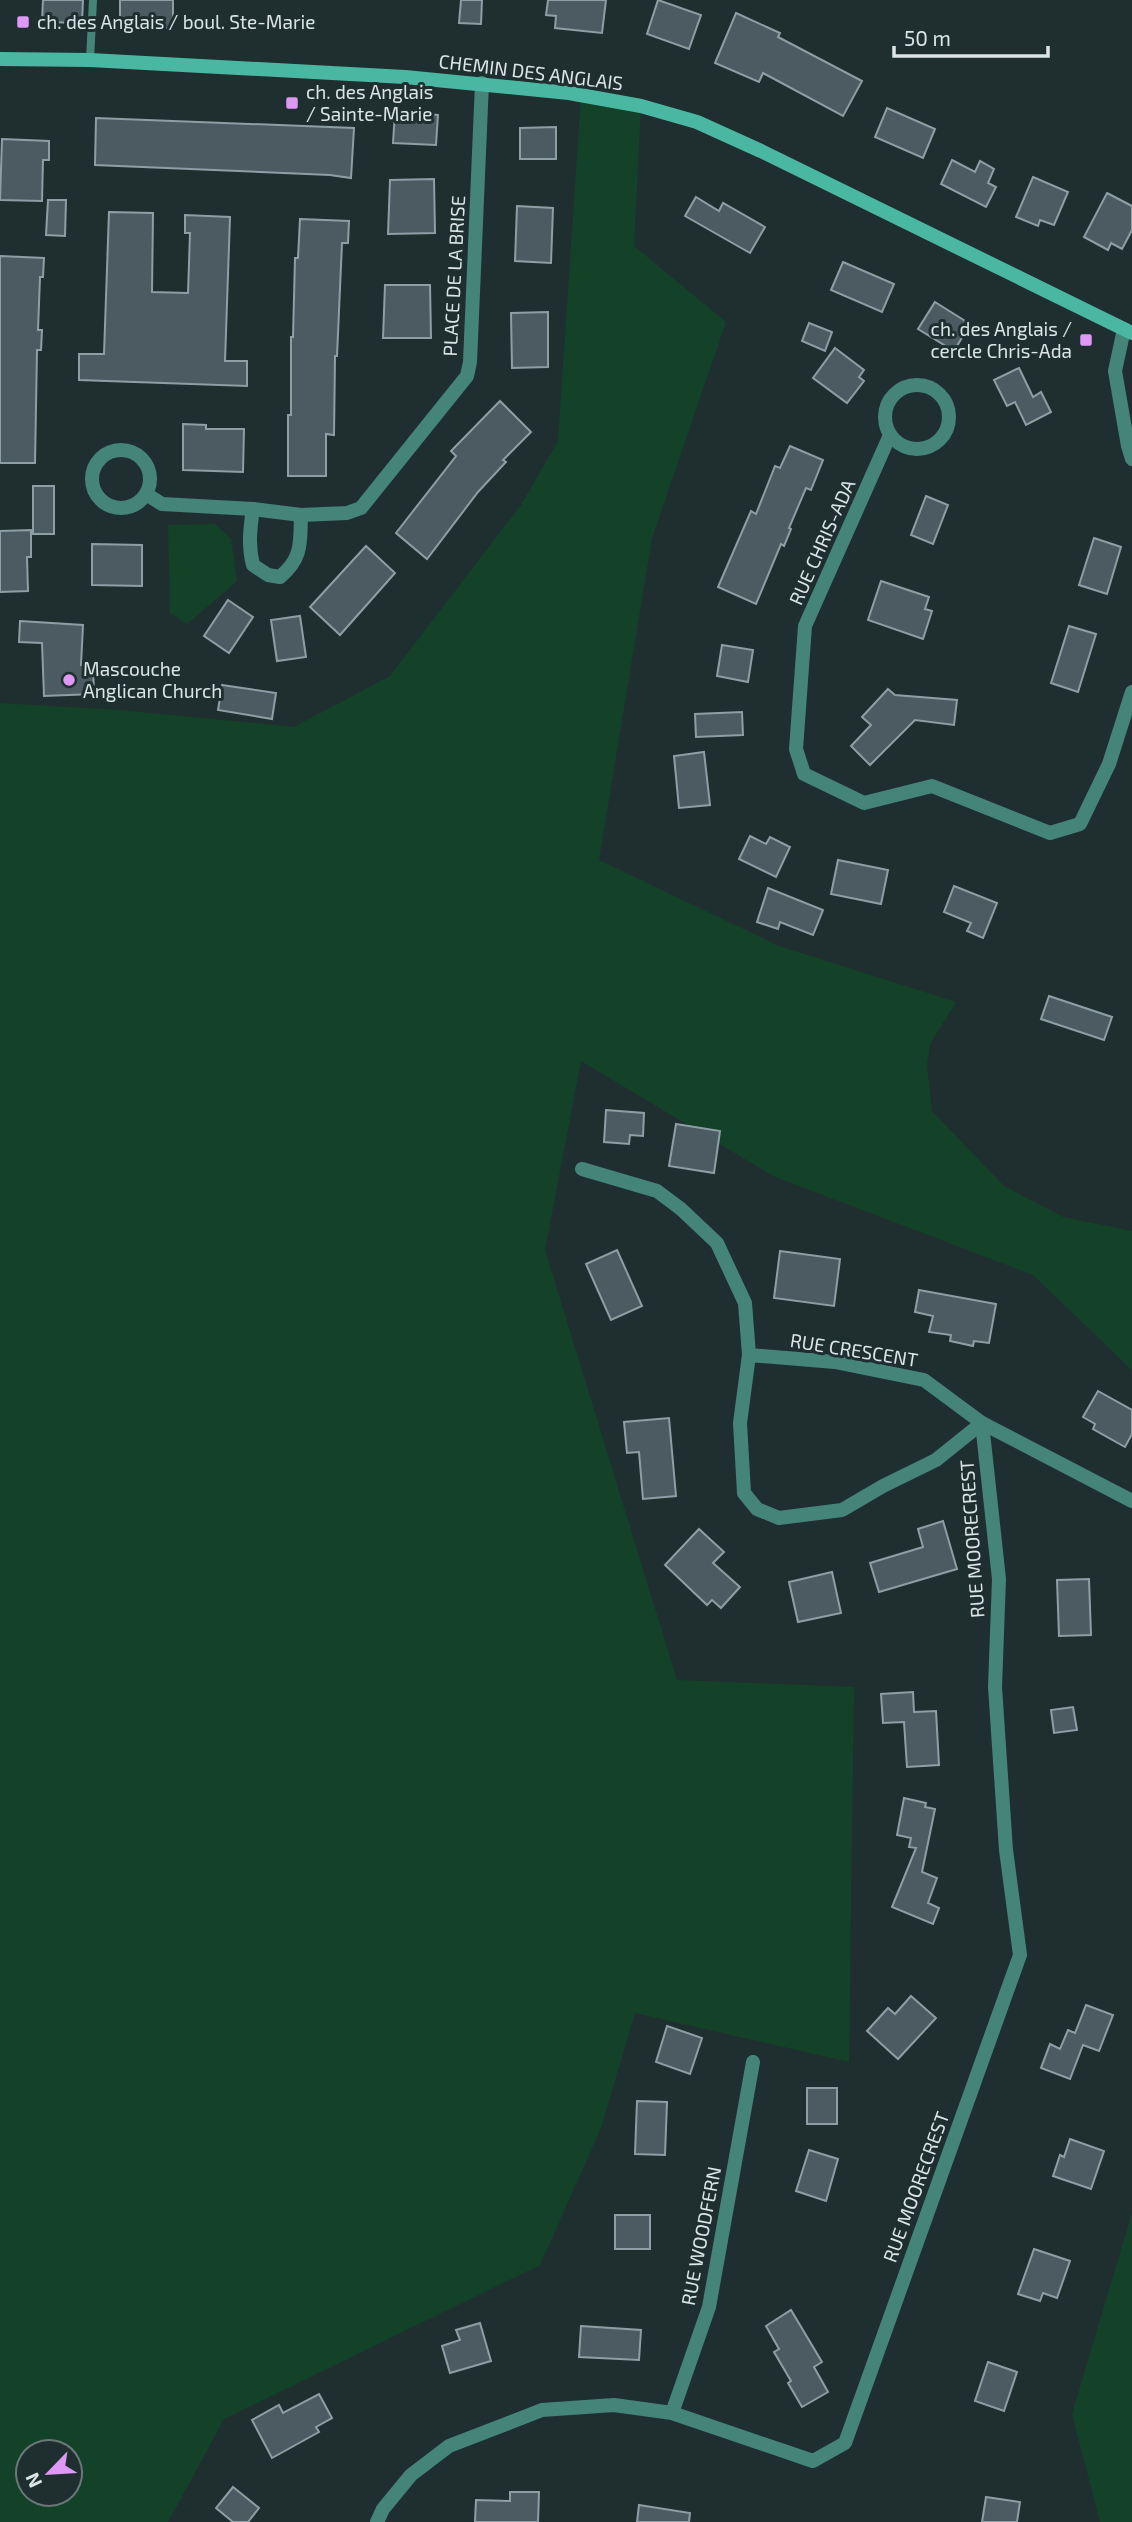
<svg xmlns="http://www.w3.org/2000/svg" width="1132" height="2522" viewBox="0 0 1132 2522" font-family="'Exo 2',sans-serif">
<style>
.green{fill:#144228;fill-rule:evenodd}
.building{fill:#4c5b62;stroke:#8e9ea5;stroke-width:2}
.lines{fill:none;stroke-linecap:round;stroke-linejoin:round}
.lane{stroke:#458577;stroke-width:8}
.street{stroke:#458577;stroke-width:14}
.secondary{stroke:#4ab7a2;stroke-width:14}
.poi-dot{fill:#dd99f3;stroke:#1f2f30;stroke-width:2.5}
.labels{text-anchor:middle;stroke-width:6;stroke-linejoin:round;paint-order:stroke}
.poi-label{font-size:19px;fill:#dbe5e6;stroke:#1f2f30;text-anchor:start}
.street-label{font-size:19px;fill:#dbe5e6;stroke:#1f2f30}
</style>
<rect width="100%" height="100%" fill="#1f2f30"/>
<!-- green -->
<g class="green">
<path d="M581 97 641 106 634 246 726 322 652 538 599 860 779 946 956 1002 930 1044 927 1064 932 1111 1004 1186 1063 1217 1132 1231V1370L1033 1275 773 1176 581 1061 545 1250 677 1680 854 1687 849 2062 635 2013 601 2128 540 2265 224 2419 168 2522H0V703L119 710 294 727 390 676 521 505 558 441ZM28 2452H70V2494H28Z"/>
<polygon points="215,524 231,539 237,581 187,624 170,613 168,525"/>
<polygon points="1132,2213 1132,2522 1100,2522 1072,2414"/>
</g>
<!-- building -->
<g class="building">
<polygon points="43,0 83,0 82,23 42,22"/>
<rect x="120" y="0" width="53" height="28"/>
<polygon points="461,0 482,0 481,24 459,23"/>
<polygon points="548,0 606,0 602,33 555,28 556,16 546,15"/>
<polygon points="658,0 701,15 689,49 647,34"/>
<polygon points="736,13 780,33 778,37 862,81 843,116 763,73 759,82 715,63"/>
<polygon points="887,108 935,129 923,158 875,137"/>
<polygon points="395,112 438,115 436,145 393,143"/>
<polygon points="96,118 354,128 351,178 330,175 95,165"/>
<polygon points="556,127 556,159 520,159 520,128"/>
<polygon points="2,139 49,141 49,160 43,160 42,201 0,200"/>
<polygon points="952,160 975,172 980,161 994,169 988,183 996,187 986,207 941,184"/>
<polygon points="1033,177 1068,192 1054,225 1040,220 1038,226 1016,217"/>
<polygon points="434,179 435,233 388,234 390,180"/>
<polygon points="1107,193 1132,206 1132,230 1122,249 1111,243 1108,250 1084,237"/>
<polygon points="696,197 719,211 723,203 765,227 750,253 685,216"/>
<polygon points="48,200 66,200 65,236 46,235"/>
<polygon points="517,206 553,208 551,263 515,261"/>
<polygon points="109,212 153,213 152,292 188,293 190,233 185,233 185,215 230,217 225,361 247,361 247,386 79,380 79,354 104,354"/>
<polygon points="300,219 349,221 348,243 342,243 337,356 335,356 334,435 326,434 326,476 288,476 288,415 291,415 291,337 293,337 295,258 298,258"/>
<polygon points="0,256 44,258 43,277 40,277 38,330 42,330 41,350 37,350 35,463 0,463"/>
<polygon points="843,262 894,284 882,312 831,290"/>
<polygon points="385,285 430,285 431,338 383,338"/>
<polygon points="935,302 970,324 954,351 918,329"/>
<polygon points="548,312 548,367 512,368 511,313"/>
<polygon points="809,323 832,332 825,351 802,341"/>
<polygon points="835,348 864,370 859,377 864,381 847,403 813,378"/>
<polygon points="1019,368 1033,397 1041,392 1051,412 1026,425 1015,402 1007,406 994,380"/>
<polygon points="500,401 531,432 503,460 506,462 478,492 427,559 396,533 456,456 451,451"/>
<polygon points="183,424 206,425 206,429 244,429 243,472 183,470"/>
<polygon points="790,446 823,460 811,490 806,488 789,528 791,529 784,546 781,544 756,604 718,587 751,511 756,514 775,466 780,468"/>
<rect x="33" y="486" width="21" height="48"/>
<polygon points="926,496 948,505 933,544 911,535"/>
<polygon points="31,530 31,557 27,557 28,591 0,592 0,531"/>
<polygon points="1094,538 1121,547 1107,594 1079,585"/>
<polygon points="92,544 142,545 142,586 92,585"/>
<polygon points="366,546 395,573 340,635 310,607"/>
<polygon points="881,581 929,597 925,609 932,611 923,639 868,620"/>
<polygon points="228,600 253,617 229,653 204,636"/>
<polygon points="300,616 306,657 277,661 271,620"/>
<polygon points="20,621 83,625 81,665 93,665 94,694 44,696 42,643 19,642"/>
<polygon points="1069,626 1096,634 1078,692 1051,683"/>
<polygon points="722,645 753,650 748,682 717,676"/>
<polygon points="222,685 276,693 272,719 218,710"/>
<polygon points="888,689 895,695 957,700 954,725 915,720 870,765 851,746 871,725 862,717"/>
<polygon points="742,712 743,735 696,737 695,714"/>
<polygon points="704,752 710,805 679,808 674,756"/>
<polygon points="750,836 766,844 770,837 790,847 776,877 739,859"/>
<polygon points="838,860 888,870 881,904 831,894"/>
<polygon points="954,886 997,903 983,938 967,931 971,923 944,912"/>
<polygon points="768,888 823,910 813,935 780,922 778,929 757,922"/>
<polygon points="1049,996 1112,1017 1104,1040 1041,1019"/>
<polygon points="606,1110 644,1113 643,1136 630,1135 629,1144 604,1142"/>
<polygon points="676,1124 720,1131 714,1173 669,1166"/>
<polygon points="617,1250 642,1306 611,1320 586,1264"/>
<polygon points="780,1251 840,1259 834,1306 774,1298"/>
<polygon points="919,1290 996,1304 989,1343 974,1341 973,1346 950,1341 951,1335 929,1332 933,1316 915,1312"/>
<polygon points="1098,1391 1132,1410 1132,1434 1125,1447 1093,1429 1095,1424 1083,1417"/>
<polygon points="669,1418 676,1496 643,1499 639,1452 627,1453 624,1422"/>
<polygon points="943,1521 957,1569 879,1592 870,1563 923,1547 918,1529"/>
<polygon points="699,1529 724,1552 713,1563 740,1587 721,1608 712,1600 707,1605 665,1565"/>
<polygon points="832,1572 841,1613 798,1622 789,1582"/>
<polygon points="1089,1579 1091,1635 1059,1636 1057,1580"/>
<polygon points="913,1692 914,1712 936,1711 939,1765 907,1767 904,1722 883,1723 881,1694"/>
<polygon points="1073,1707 1077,1730 1054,1733 1051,1710"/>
<polygon points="904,1798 926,1803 925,1807 935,1809 922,1872 937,1878 928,1903 939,1908 933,1924 892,1907 916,1848 909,1847 911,1838 897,1835"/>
<polygon points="911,1996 936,2018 898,2059 867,2031 888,2008 895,2014"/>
<polygon points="1086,2005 1113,2015 1099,2051 1083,2045 1070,2079 1041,2068 1050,2044 1060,2049 1068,2030 1075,2033"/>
<polygon points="667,2026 702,2038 690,2074 656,2062"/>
<rect x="807" y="2088" width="30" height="36"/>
<polygon points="637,2101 667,2102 665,2155 635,2154"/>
<polygon points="1070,2139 1104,2151 1091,2189 1053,2176 1060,2155 1064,2157"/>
<polygon points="809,2150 838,2159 826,2201 796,2191"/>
<rect x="615" y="2215" width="35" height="34"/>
<polygon points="1034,2249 1070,2261 1057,2298 1043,2293 1040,2301 1018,2294"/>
<polygon points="791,2310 822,2362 814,2367 828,2392 802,2407 788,2383 791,2381 774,2352 779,2349 766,2326"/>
<polygon points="480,2323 491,2361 450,2373 442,2346 460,2340 456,2330"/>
<polygon points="581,2326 641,2330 639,2360 579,2357"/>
<polygon points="988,2362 1017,2372 1004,2411 975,2401"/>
<polygon points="319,2394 332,2418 316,2427 319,2432 272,2458 252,2420 279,2405 283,2413"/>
<polygon points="233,2487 259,2508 248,2522 233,2522 216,2508"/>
<polygon points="510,2492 539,2492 538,2522 475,2522 476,2500 510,2501"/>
<polygon points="986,2497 1020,2502 1017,2522 982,2522"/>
<polygon points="639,2505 690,2513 689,2522 637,2522"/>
</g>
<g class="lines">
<!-- lane -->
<polyline class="lane" points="90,60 93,0"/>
<!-- street -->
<g class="street">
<polyline points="1124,329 1115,371 1128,446 1132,459"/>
<circle cx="917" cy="417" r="32"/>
<polyline points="890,435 805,626 796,749 804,774 864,803 932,786 1050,833 1080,824 1109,764 1132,692"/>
<circle cx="121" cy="479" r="29"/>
<polyline points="146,494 162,504 253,509 301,515 347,513 361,508 467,376 470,362 482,83"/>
<path d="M253 509C250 529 248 546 253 565L268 575 280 577C303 558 300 542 301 515"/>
<polyline points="582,1169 657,1191 681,1209 717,1243 745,1303 749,1355"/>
<polyline points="982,1423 936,1460 883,1486 842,1510 779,1518 757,1509 744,1493 740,1423 749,1355 835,1362 924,1380 982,1423 1132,1501"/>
<polyline points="672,2413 709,2307 753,2062"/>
<polyline points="377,2522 383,2509 411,2475 449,2446 542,2410 614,2405 672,2413 813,2461 845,2443 1020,1955 1006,1850 995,1687 999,1579 982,1423"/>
</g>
<!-- secondary -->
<polyline class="secondary" points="0,59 90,60 405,77 569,93 641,106 697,122 761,151 1132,333"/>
</g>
<!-- markers -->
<g class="poi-dot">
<rect x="16" y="15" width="14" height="14" rx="3.5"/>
<rect x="285" y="96" width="14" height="14" rx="3.5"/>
<rect x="1079" y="333" width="14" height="14" rx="3.5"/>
<circle cx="69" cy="680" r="7"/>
</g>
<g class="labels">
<!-- poi labels -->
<g class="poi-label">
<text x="37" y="29">ch. des Anglais / boul. Ste-Marie</text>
<text x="306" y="99">ch. des Anglais<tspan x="306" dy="22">/ Sainte-Marie</tspan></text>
<text x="1072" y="336" text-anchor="end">ch. des Anglais /<tspan x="1072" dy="22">cercle Chris-Ada</tspan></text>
<text x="83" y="676">Mascouche<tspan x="83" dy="22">Anglican Church</tspan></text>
</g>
<!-- street labels -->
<g class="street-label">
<text transform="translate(531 72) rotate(7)" y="7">CHEMIN DES ANGLAIS</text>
<text transform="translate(454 276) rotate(-87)" y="7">PLACE DE LA BRISE</text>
<text transform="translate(822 542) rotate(-66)" y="7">RUE CHRIS-ADA</text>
<text transform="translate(854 1350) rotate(9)" y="7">RUE CRESCENT</text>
<text transform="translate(972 1539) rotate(-94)" y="7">RUE MOORECREST</text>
<text transform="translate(916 2187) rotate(-70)" y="7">RUE MOORECREST</text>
<text transform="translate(701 2236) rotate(-79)" y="7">RUE WOODFERN</text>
</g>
</g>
<!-- north arrow -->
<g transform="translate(49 2473) rotate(245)"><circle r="33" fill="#1f2f30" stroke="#6a7879" stroke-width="2"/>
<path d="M0-5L12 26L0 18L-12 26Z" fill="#dd99f3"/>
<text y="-10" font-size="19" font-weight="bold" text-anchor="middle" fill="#dbe5e6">N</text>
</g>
<!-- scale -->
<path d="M894 46v10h154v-10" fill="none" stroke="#dbe5e6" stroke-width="3.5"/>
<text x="904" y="46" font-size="21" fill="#dbe5e6" stroke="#1f2f30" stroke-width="5" paint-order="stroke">50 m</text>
</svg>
